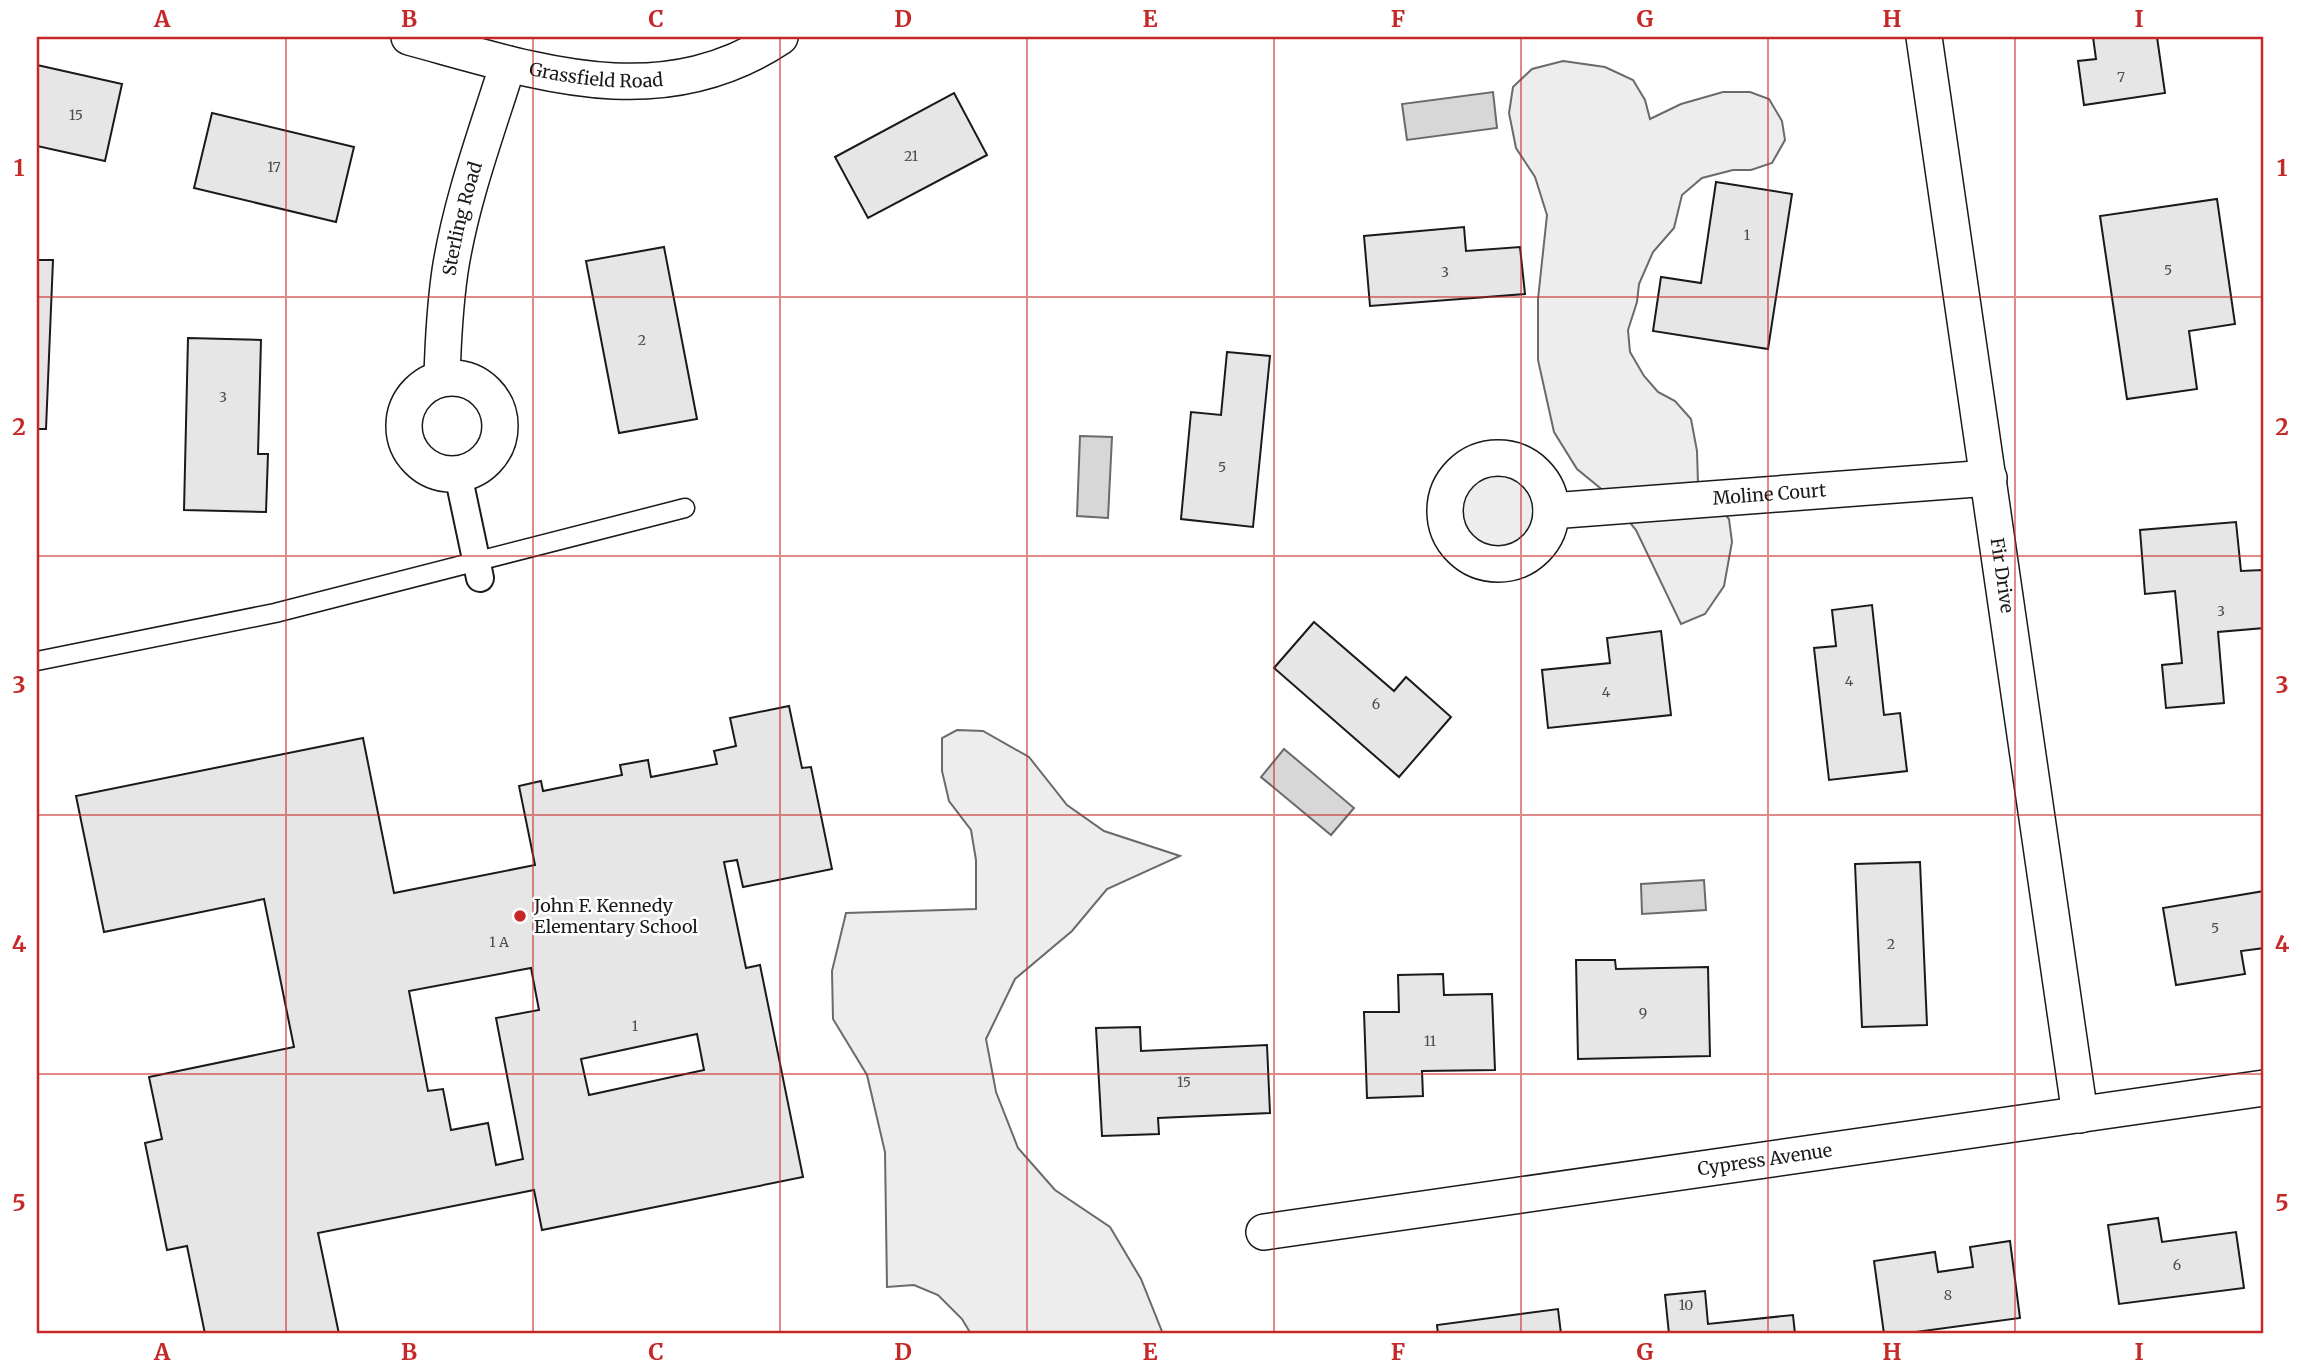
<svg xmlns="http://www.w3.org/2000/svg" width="2301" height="1371" viewBox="0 0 2301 1371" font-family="Merriweather,serif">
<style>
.built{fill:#ededed;stroke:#6a6a6a;stroke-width:2}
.water{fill:#d7d7d7;stroke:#6a6a6a;stroke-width:2}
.building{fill:#e6e6e6;stroke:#1a1a1a;stroke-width:2;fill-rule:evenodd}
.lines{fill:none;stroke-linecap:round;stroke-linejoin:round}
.service-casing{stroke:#1a1a1a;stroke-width:21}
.pedestrian-casing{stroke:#1a1a1a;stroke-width:30}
.minor-casing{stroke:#1a1a1a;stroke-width:38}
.service{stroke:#fff;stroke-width:18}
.pedestrian{stroke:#fff;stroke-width:26}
.minor{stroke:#fff;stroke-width:35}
.grid{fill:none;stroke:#c62828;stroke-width:2;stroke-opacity:0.55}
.poi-dot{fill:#c62828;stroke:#fff;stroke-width:2.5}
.labels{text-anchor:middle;stroke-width:5;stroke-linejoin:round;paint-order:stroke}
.number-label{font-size:14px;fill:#4d4d4d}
.street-label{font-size:18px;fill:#1a1a1a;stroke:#fff}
.poi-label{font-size:18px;fill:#1a1a1a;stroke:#fff;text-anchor:start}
.neatline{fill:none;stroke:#c62828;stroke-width:2.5}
.grid-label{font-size:23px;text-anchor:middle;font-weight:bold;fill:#c62828}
</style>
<rect width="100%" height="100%" fill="#fff"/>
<!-- built -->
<g class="built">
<polygon points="1563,61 1605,67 1633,80 1645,100 1650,119 1681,104 1723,92 1750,92 1769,99 1782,121 1785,140 1772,163 1751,170 1733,170 1702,178 1682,195 1674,228 1653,252 1639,284 1637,302 1628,330 1630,352 1644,376 1658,392 1675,401 1691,419 1697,451 1698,484 1729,519 1732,542 1724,586 1705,614 1681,624 1636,530 1605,492 1577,469 1554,432 1538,360 1538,299 1547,215 1535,177 1516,148 1509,113 1513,87 1532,69"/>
<circle cx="1498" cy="511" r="43"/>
<polygon points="957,730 983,731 1029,757 1067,805 1104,831 1180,856 1107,889 1072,931 1015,979 986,1039 996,1092 1018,1148 1055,1190 1110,1227 1141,1279 1163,1334 971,1334 962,1319 938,1295 914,1285 887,1287 885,1152 867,1075 833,1019 832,971 846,913 976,909 976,860 971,830 949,801 942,771 942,738"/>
</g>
<!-- water -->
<g class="water">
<polygon points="1493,92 1497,128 1407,140 1402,104"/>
<polygon points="1080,436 1112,437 1108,518 1077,516"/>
<polygon points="1284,749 1354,808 1331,835 1261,777"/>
<polygon points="1704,880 1706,910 1642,914 1641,884"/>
</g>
<!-- building -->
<g class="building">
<polygon points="2093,37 2157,37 2165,93 2084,105 2078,61 2096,59"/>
<polygon points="37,65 122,84 105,161 37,146"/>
<polygon points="954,93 987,155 868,218 835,157"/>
<polygon points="212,113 354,147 336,222 194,188"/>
<polygon points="1716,182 1792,194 1768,349 1653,331 1661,277 1701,283"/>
<polygon points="2217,199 2235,324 2189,331 2197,389 2127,399 2100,216"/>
<polygon points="1464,227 1466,251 1520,247 1525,294 1370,306 1364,236"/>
<polygon points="664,247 697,419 619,433 586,261"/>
<polygon points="37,260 53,260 46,429 37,429"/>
<polygon points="188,338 261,340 258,454 268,454 266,512 184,510"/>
<polygon points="1227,352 1270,356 1253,527 1181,519 1191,412 1221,415"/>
<polygon points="2236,522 2241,571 2262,570 2264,628 2218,632 2224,703 2166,708 2162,665 2182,663 2175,591 2145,594 2140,530"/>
<polygon points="1872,605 1884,715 1900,713 1907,771 1829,780 1814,648 1836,646 1832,610"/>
<polygon points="1314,622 1394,691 1406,677 1451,717 1399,777 1274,668"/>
<polygon points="1661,631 1671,715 1548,728 1542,670 1610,663 1607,638"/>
<path d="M789 706 802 768 811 767 832 869 743 887 737 860 724 862 746 968 760 965 803 1177 542 1230 534 1190 318 1233 339 1334H205L187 1246 167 1250 145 1143 162 1139 149 1077 294 1047 264 899 104 932 76 796 363 738 394 893 535 865 519 786 541 781 543 791 622 775 620 765 648 760 651 777 717 764 714 751 736 746 730 718ZM531 968 539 1010 496 1018 523 1159 496 1165 488 1123 451 1130 443 1089 428 1091 409 991ZM697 1034 704 1070 589 1095 581 1059Z"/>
<polygon points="1920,862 1927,1025 1862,1027 1855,864"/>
<polygon points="2264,891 2264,948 2241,951 2245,974 2176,985 2163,908"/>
<polygon points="1576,960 1615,960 1616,969 1708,967 1710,1056 1578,1059"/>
<polygon points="1443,974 1444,995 1492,994 1495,1070 1422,1071 1423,1096 1367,1098 1364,1012 1399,1012 1398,975"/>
<polygon points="1140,1027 1141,1051 1267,1045 1270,1113 1158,1118 1159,1134 1102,1136 1096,1028"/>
<polygon points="2158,1218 2162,1242 2236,1232 2244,1288 2119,1304 2108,1225"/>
<polygon points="2010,1241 2020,1318 1901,1334 1884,1334 1874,1261 1935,1252 1938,1272 1973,1267 1970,1247"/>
<polygon points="1705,1291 1708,1324 1793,1315 1795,1334 1669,1334 1665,1295"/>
<polygon points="1558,1309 1561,1334 1438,1334 1437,1325"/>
</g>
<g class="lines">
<!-- service casing -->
<g class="service-casing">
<polyline id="service" points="37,661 275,613 685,508"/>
</g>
<!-- pedestrian casing -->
<g class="pedestrian-casing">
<polyline id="pedestrian" points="458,474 480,578"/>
</g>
<!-- minor casing -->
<g class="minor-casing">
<g id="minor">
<path id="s1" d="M409 37C535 71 660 117 780 37"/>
<path id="s2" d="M1924 37 2080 1115"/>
<circle cx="452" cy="426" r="48"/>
<path id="s3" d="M442 378C443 342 445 306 450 271 461 200 487 131 508 64"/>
<circle cx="1498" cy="511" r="53"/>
<path id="s4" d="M1551 511 1989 478"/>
<path id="s5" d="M1264 1232 2264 1088"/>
</g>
</g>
<!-- service -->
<use href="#service" class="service"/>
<!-- pedestrian -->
<use href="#pedestrian" class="pedestrian"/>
<!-- minor -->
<use href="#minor" class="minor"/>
</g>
<!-- grid -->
<path class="grid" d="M286 37V1334M533 37V1334M780 37V1334M1027 37V1334M1274 37V1334M1521 37V1334M1768 37V1334M2015 37V1334M37 297H2264M37 556H2264M37 815H2264M37 1074H2264"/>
<!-- markers -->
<circle class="poi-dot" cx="520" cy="916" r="7"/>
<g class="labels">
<!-- number labels -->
<g class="number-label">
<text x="2121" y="82">7</text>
<text x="76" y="120">15</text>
<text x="911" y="161">21</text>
<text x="274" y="172">17</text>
<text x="1747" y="240">1</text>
<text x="2168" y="275">5</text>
<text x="1445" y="277">3</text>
<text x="642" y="345">2</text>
<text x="223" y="402">3</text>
<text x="1222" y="472">5</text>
<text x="2221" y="616">3</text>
<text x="1849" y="686">4</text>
<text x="1606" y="697">4</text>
<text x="1376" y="709">6</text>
<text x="2215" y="933">5</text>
<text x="499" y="947">1 A</text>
<text x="1891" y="949">2</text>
<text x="1643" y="1018">9</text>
<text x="635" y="1031">1</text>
<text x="1430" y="1046">11</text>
<text x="1184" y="1087">15</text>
<text x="2177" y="1270">6</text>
<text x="1948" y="1300">8</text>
<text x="1686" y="1310">10</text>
</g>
<!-- street labels -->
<g class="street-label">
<text dy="6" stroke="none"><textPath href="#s1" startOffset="192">Grassfield Road</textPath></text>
<text dy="6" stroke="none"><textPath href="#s3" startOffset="161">Sterling Road</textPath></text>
<text dy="6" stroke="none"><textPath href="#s4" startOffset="219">Moline Court</textPath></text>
<text dy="6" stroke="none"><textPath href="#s2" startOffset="544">Fir Drive</textPath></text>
<text dy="6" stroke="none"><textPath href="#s5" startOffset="506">Cypress Avenue</textPath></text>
</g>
<!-- poi labels -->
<g class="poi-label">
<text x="534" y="912">John F. Kennedy<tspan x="534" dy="21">Elementary School</tspan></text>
</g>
</g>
<!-- border -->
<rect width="2301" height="1371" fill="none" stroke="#ffffff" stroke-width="77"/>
<rect x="38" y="38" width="2224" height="1294" class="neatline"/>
<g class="grid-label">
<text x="162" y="27">A</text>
<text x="409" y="27">B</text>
<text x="656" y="27">C</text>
<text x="903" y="27">D</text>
<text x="1150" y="27">E</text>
<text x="1398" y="27">F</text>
<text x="1645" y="27">G</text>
<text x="1892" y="27">H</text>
<text x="2139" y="27">I</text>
<text x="19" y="176">1</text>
<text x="2282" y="176">1</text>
<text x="19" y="435">2</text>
<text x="2282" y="435">2</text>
<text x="19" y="693">3</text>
<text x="2282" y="693">3</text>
<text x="19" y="952">4</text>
<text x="2282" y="952">4</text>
<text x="19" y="1211">5</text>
<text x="2282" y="1211">5</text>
<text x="162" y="1360">A</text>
<text x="409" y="1360">B</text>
<text x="656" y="1360">C</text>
<text x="903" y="1360">D</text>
<text x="1150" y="1360">E</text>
<text x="1398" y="1360">F</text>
<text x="1645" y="1360">G</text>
<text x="1892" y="1360">H</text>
<text x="2139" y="1360">I</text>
</g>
</svg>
